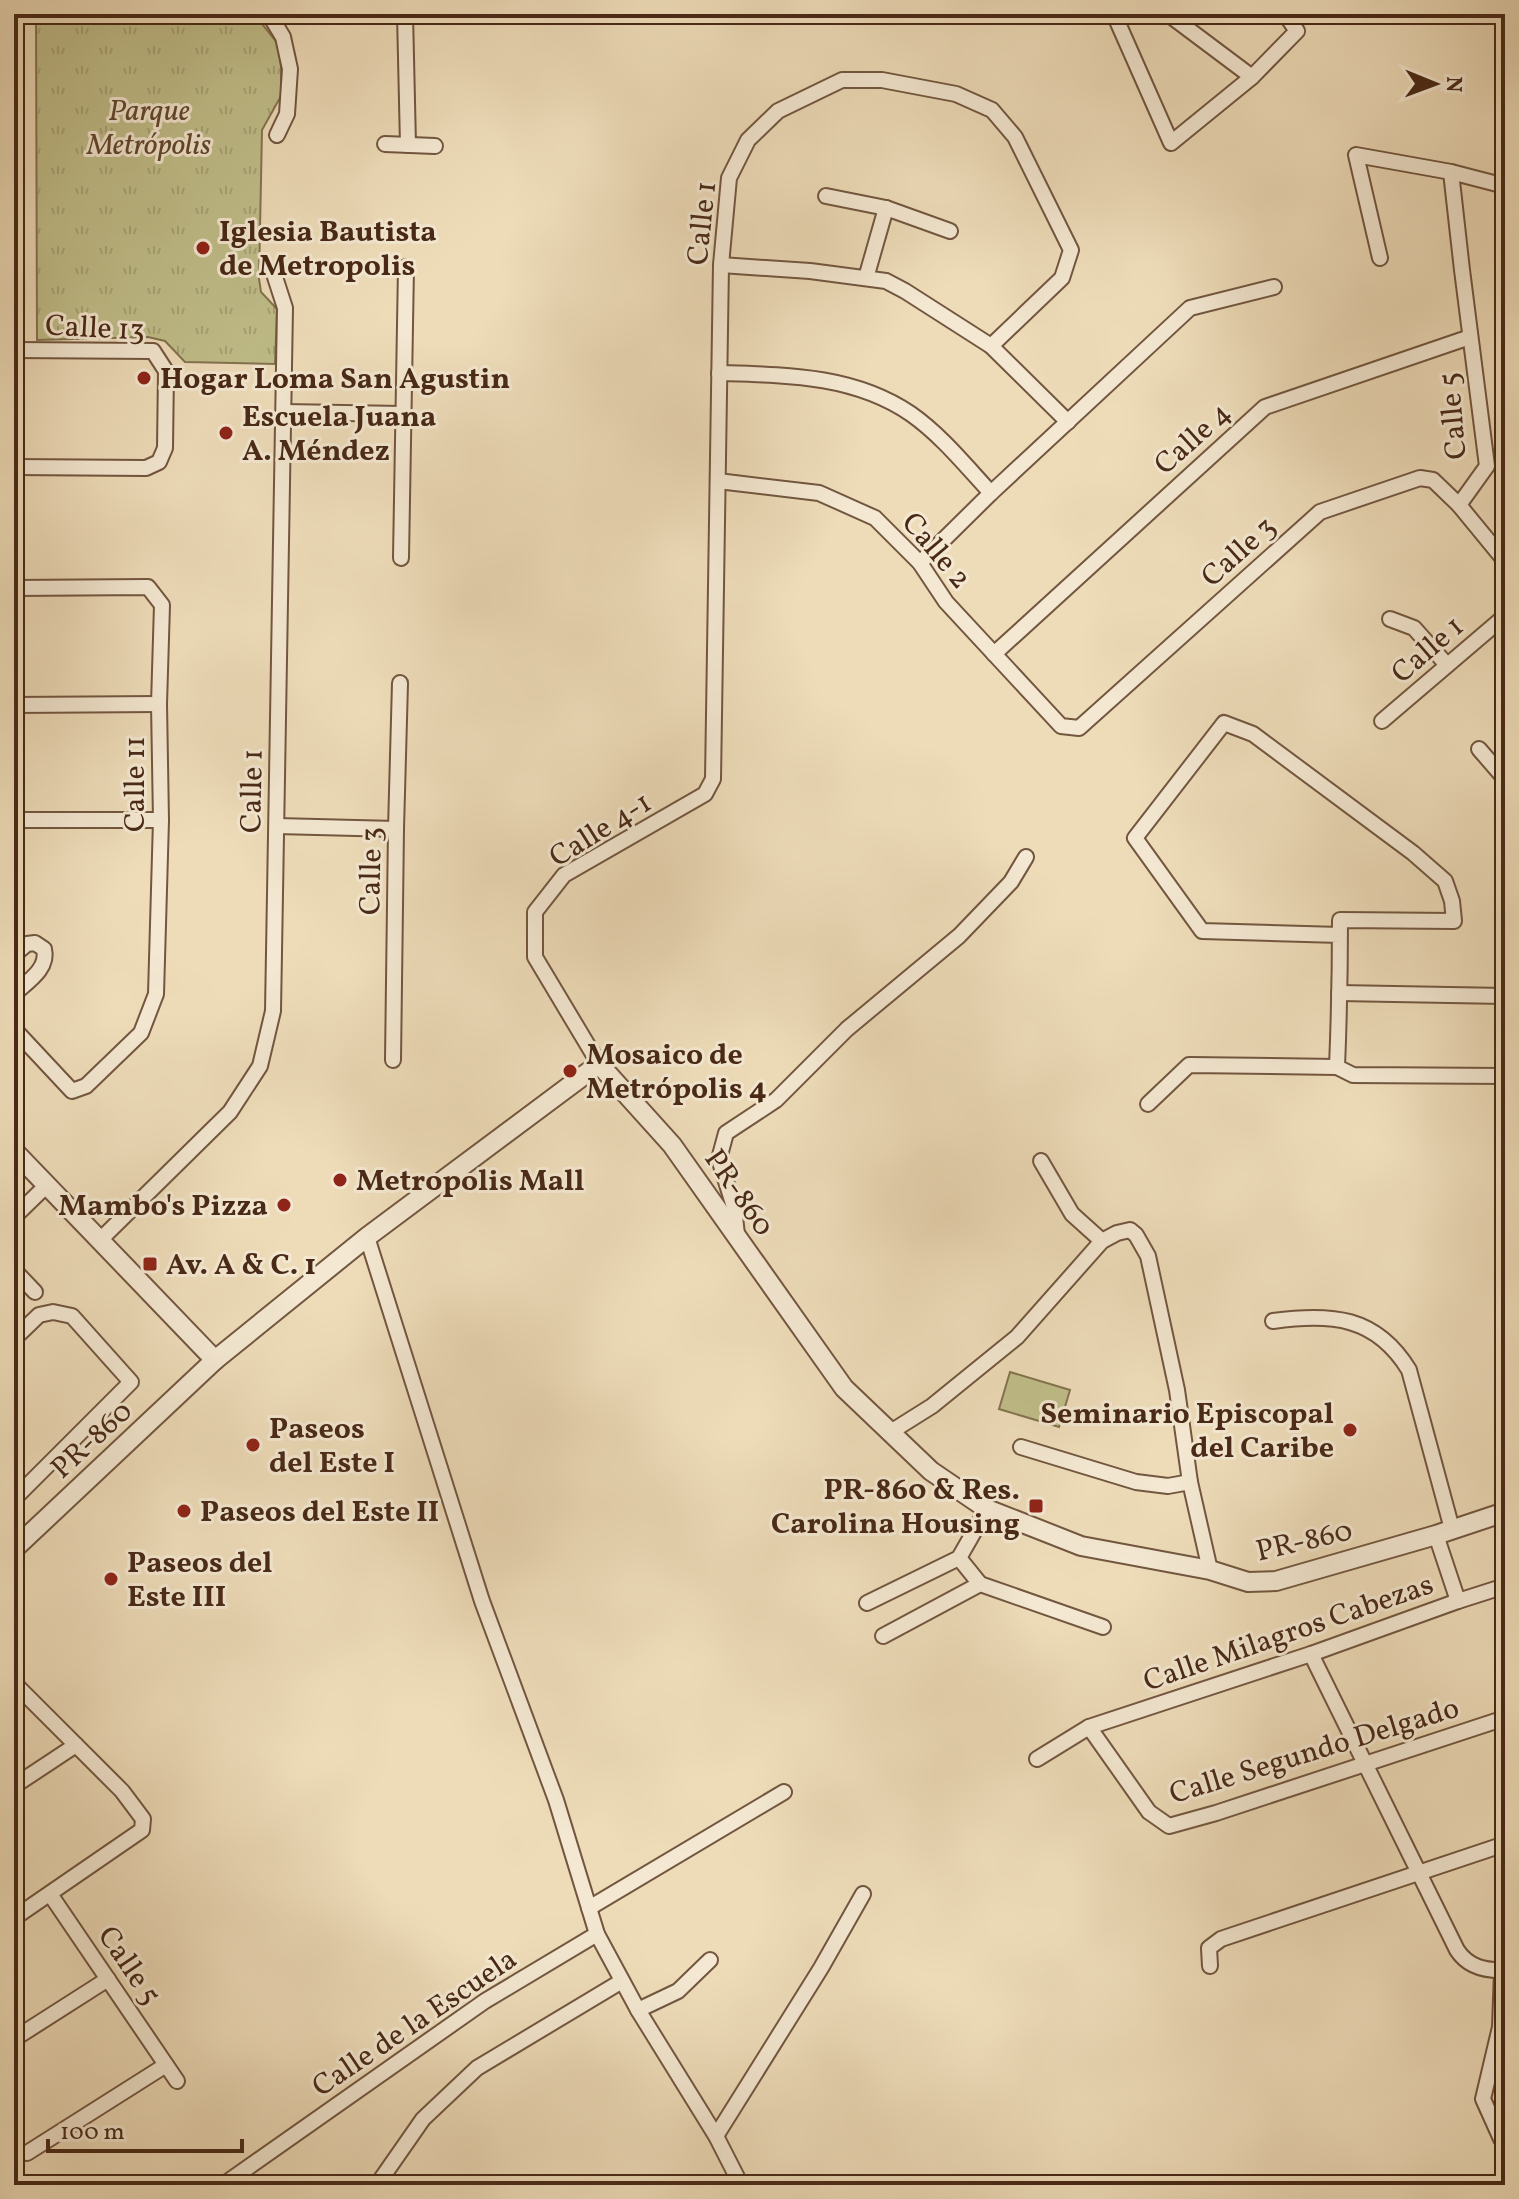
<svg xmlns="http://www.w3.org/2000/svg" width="1519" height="2199" viewBox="0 0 1519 2199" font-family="Vollkorn,serif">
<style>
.green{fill:#c0be8a;stroke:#847450;stroke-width:2}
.park{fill:url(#park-tufts);stroke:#847450;stroke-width:2}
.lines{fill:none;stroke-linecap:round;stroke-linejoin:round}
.minor-casing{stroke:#72563f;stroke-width:18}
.tertiary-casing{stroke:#72563f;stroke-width:22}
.minor{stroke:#f4e8d2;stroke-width:14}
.tertiary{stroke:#f4e8d2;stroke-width:18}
.poi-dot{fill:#8f2418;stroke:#f4e8d2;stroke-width:3}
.labels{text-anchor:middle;stroke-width:6;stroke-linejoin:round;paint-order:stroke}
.park-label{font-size:30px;font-style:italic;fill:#60472d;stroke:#f4e8d2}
.street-label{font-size:30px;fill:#482916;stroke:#f4e8d2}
.poi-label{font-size:30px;font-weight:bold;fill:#482916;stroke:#f4e8d2;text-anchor:start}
</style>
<defs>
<pattern id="park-tufts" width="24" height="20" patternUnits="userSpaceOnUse" patternTransform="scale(2)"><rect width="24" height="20" fill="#c0be8a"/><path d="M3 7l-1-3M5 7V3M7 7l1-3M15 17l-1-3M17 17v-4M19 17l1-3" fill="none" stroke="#a6a376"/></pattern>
</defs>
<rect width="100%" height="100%" fill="#eedcb9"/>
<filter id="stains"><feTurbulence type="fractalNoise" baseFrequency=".0025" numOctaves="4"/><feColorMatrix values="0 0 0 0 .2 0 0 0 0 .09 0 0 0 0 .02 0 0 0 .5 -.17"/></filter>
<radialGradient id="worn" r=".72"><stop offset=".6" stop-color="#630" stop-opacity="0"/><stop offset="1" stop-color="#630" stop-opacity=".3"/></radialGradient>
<!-- green -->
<polygon class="green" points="1010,1372 1070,1390 1059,1427 999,1409"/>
<!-- park -->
<polygon class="park" points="36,14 254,14 278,44 281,66 281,96 262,130 259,279 261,292 277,309 275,364 185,362 165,341 148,337 37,340"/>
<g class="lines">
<!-- minor casing -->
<g class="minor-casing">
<g id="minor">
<polyline points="269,14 283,37 290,69 287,114 277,135"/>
<polyline points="405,14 408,145"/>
<polyline points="1114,14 1171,143 1252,77"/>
<polyline points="1168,14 1252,77 1297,31 1285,14"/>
<polyline points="385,144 435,146"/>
<polyline points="1451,172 1462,270 1487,466 1459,505"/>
<polyline points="826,196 886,208 950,231"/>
<polyline points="1380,258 1356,155 1451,172 1505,186"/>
<polyline points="721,265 810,271 886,281 905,291 991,346 1068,422"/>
<polyline points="866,278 886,208"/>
<polyline points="14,350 153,351 166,371 165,448 159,462 146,468 14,467"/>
<path d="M719 373C786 375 854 375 911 414 941 435 966 466 991 493"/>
<polyline points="284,412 403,414"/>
<polyline points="718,481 819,493 875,518 920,563 946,602 1061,726 1079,728 1320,512 1420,478 1433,480 1459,505 1505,561"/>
<polyline points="401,558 406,267"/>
<polyline points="920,563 991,493 1190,308 1274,287"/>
<polyline points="14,588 148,587 162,605 159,704 161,820 156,994 141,1033 86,1086 72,1091 14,1029"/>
<polyline points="1390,619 1414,628 1447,665"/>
<polyline points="994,654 1265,407 1470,337"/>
<polyline points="14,705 159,704"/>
<polyline points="1382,721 1505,616"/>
<polyline points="1479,749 1505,779"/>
<polyline points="14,820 161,820"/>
<polyline points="277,826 396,829"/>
<path d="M1340 935 1202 931 1135 838 1224 723 1253 734 1413 853 1445 881 1452 901 1454 921 1340 920C1340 969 1339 1018 1337 1067L1353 1075 1505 1076"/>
<path d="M14 955 27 944 35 943 44 949C49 969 27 982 14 994"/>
<polyline points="1339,993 1505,996"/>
<polyline points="393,1060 396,829 400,683"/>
<polyline points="599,1064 535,957 535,912 564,875 705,794 713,779 721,265 729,178 748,140 778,111 842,80 882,80 956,94 992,110 1015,137 1071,250 1062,278 991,346"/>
<polyline points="1148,1104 1189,1065 1337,1067"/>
<polyline points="1041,1161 1072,1214 1102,1241"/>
<polyline points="14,1217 46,1186"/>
<polyline points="737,1235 734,1207 719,1159 726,1133 776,1100 847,1029 959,936 1011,882 1026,857"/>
<polyline points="367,1237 482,1601 556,1800 597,1934 638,2010 716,2136 741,2185"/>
<polyline points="99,1241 230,1112 260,1066 273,1011 285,308 275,277"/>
<polyline points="14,1270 35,1292"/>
<path d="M1273 1321C1331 1313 1376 1316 1409 1370L1452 1529"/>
<polyline points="14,1339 39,1315 53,1312 72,1316 131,1382 14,1499"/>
<polyline points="889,1433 932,1406 1017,1337 1102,1241 1117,1233 1130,1230 1136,1235 1148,1256 1177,1390 1190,1482 1210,1570"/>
<polyline points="1021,1447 1136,1482 1168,1486 1190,1482"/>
<polyline points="1436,1535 1458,1601"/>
<polyline points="959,1558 980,1584 1103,1627"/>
<polyline points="867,1603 959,1558 987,1509"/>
<polyline points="883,1636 980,1584"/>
<path d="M1311 1654 1457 1950C1468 1967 1485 1971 1505 1970"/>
<polyline points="14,1683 122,1791 143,1819 142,1830 14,1918"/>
<polyline points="1089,1727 1149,1812 1169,1826 1216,1813 1505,1718"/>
<polyline points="1037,1759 1089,1727 1311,1654 1458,1601 1505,1586"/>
<polyline points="14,1786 76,1745"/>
<polyline points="50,1894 177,2081"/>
<polyline points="589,1908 784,1792"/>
<polyline points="1210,1966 1209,1948 1221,1939 1505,1844"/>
<polyline points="1502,1971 1500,2027 1483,2099 1501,2139 1505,2142"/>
<polyline points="638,2010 678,1991 710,1960"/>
<polyline points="14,2039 108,1979"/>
<polyline points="716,2136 821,1968 863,1894"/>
<polyline points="27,2153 166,2065"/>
<polyline points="223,2185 485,2001 597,1934"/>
<polyline points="377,2185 423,2119 477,2068 622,1981"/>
</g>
</g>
<!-- tertiary casing -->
<g class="tertiary-casing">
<g id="tertiary">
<polyline points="14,1151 215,1360"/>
<polyline points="14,1549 215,1360 367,1237 599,1064 672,1145 844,1388 931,1471 987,1509 1081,1546 1210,1570 1248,1582 1276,1581 1436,1535 1505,1512"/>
</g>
</g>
<!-- minor -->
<use href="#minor" class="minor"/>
<!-- tertiary -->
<use href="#tertiary" class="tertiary"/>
</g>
<!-- markers -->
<g class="poi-dot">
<circle cx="203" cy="248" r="8"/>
<circle cx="144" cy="378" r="8"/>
<circle cx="226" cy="433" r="8"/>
<circle cx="570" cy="1071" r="8"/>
<circle cx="340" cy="1180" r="8"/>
<circle cx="284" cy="1205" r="8"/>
<rect x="142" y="1256" width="16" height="16" rx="4"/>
<circle cx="1350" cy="1430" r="8"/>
<circle cx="253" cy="1445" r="8"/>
<rect x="1028" y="1498" width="16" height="16" rx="4"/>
<circle cx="184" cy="1511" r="8"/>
<circle cx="111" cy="1579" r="8"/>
</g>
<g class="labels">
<!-- park labels -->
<g class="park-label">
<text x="149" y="120">Parque<tspan x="149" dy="34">Metrópolis</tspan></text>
</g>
<!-- street labels -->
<g class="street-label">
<text transform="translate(701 223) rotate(-84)" y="10">Calle 1</text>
<text transform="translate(95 327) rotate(3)" y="10">Calle 13</text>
<text transform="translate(1452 416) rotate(-95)" y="10">Calle 5</text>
<text transform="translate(1192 438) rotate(-42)" y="10">Calle 4</text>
<text transform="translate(937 550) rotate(50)" y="10">Calle 2</text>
<text transform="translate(1238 551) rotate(-42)" y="10">Calle 3</text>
<text transform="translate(1427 649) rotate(-41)" y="10">Calle 1</text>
<text transform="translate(134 784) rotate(-90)" y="10">Calle 11</text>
<text transform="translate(251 791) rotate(-89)" y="10">Calle 1</text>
<text transform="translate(600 829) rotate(-32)" y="10">Calle 4-1</text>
<text transform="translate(370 871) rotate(-89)" y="10">Calle 3</text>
<text transform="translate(740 1192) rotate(55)" y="10">PR-860</text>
<text transform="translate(91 1439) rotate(-43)" y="10">PR-860</text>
<text transform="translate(1304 1540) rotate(-13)" y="10">PR-860</text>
<text transform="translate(1288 1632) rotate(-19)" y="10">Calle Milagros Cabezas</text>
<text transform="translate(1314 1750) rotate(-17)" y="10">Calle Segundo Delgado</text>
<text transform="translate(130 1965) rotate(56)" y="10">Calle 5</text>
<text transform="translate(414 2022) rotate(-34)" y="10">Calle de la Escuela</text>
</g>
<!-- poi labels -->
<g class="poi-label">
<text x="219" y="241">Iglesia Bautista<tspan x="219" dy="34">de Metropolis</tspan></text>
<text x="160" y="388">Hogar Loma San Agustin</text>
<text x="242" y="426">Escuela Juana<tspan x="242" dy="34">A. Méndez</tspan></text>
<text x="586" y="1064">Mosaico de<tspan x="586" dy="34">Metrópolis 4</tspan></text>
<text x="356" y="1190">Metropolis Mall</text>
<text x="268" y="1215" text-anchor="end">Mambo's Pizza</text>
<text x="166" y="1274">Av. A &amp; C. 1</text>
<text x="1334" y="1423" text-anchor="end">Seminario Episcopal<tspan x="1334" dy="34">del Caribe</tspan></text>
<text x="269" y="1438">Paseos<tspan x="269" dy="34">del Este I</tspan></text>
<text x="1020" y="1499" text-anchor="end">PR-860 &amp; Res.<tspan x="1020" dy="34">Carolina Housing</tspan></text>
<text x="200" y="1521">Paseos del Este II</text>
<text x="127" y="1572">Paseos del<tspan x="127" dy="34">Este III</tspan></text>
</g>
</g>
<!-- margin -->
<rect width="1519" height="2199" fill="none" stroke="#eedcb9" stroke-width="48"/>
<rect x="16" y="16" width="1487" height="2167" fill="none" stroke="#482916" stroke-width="4"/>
<rect x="24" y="24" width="1471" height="2151" fill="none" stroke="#482916" stroke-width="2"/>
<!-- north arrow -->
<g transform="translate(1435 84) rotate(91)" stroke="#f4e8d2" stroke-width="6" paint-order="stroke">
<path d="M0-6L14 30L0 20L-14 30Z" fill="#482916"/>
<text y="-12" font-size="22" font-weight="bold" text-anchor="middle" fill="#482916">N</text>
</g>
<!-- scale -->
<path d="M48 2139v12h194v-12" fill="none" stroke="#482916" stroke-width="4"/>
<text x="60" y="2139" font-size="24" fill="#482916" stroke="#f4e8d2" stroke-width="6" paint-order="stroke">100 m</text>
<rect width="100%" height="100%" filter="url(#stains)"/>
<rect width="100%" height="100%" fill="url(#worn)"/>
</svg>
